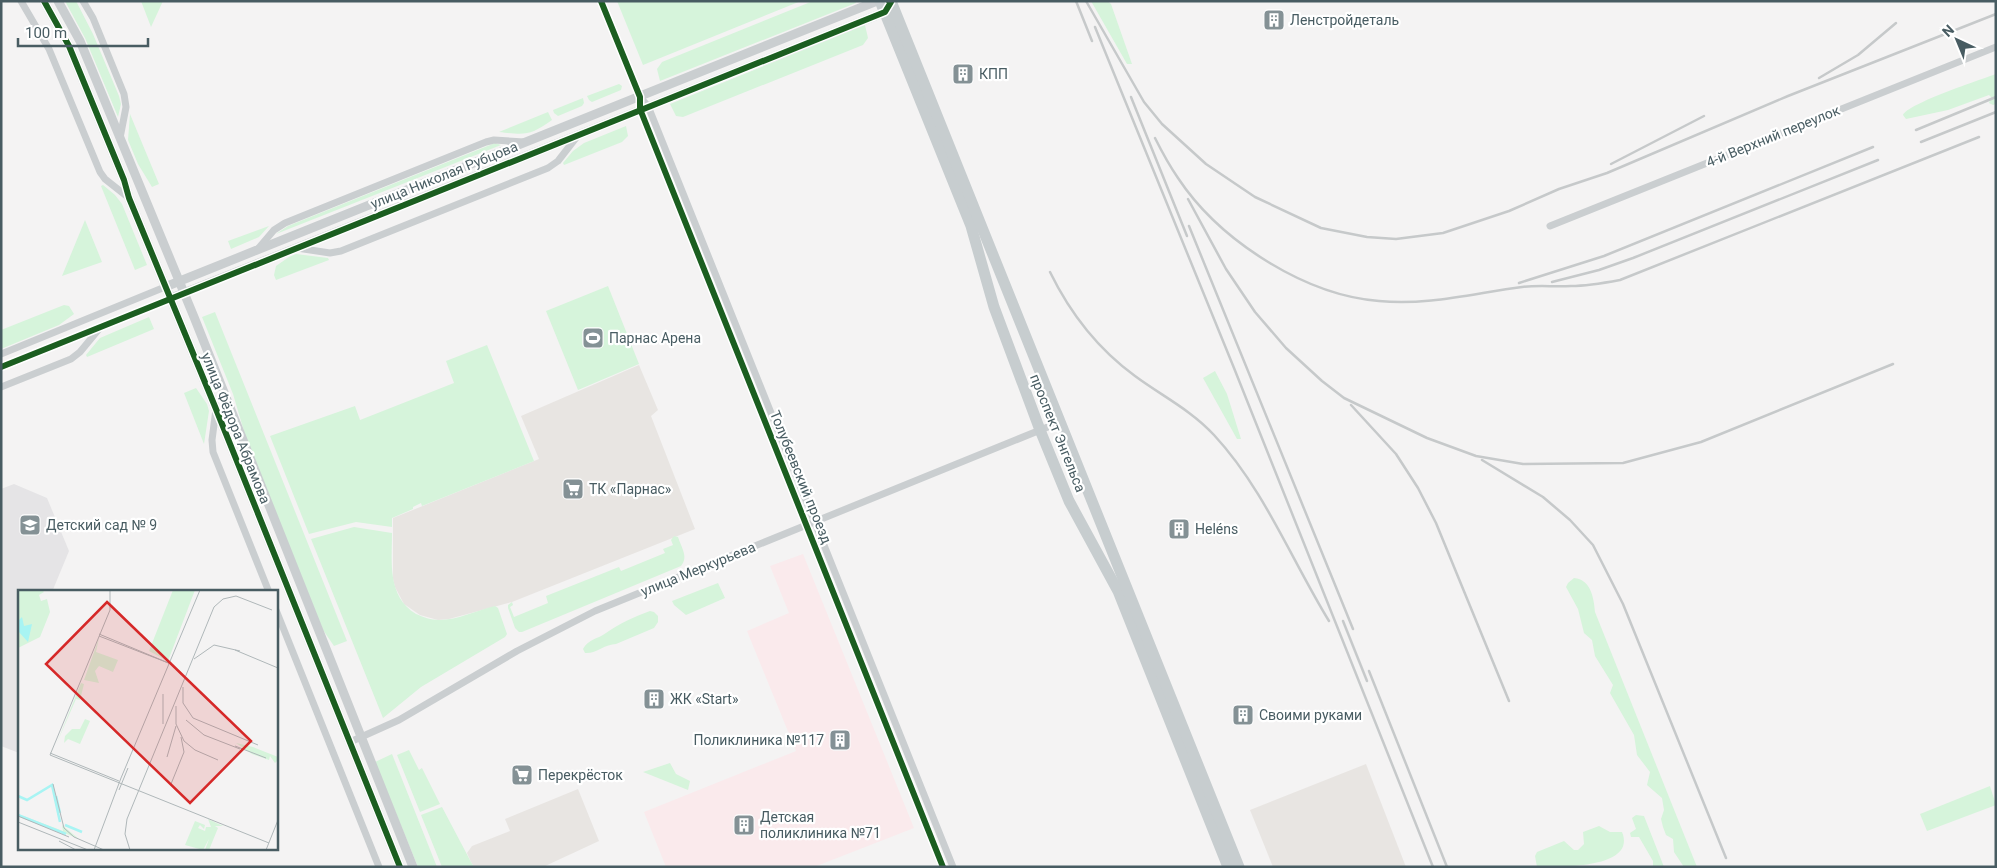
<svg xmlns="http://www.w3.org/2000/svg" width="1997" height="868" viewBox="0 0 1997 868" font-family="Roboto,sans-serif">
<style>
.commercial{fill:#e8e5e2}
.education{fill:#e5e4e6}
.medical{fill:#faeaec}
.green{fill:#d6f4db}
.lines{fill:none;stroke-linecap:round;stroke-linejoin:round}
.minor{stroke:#caced0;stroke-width:7}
.tertiary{stroke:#caced0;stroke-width:9}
.primary{stroke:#c7cdcf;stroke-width:11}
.rail{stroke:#c6c9ca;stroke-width:2.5}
.cycleway-casing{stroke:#fff;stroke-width:9}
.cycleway{stroke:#1b5e20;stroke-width:6}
.labels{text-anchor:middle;stroke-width:4.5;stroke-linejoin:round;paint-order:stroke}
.poi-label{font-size:14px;fill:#485c62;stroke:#fff;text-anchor:start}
.street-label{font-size:14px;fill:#485c62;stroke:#fff}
.inset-river{fill:none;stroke:#a8f4f3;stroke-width:2.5}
.inset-road{fill:none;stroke:#afb7b9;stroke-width:1}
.view{fill:#d62828;fill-opacity:0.15;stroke:#d62828;stroke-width:2.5}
.inset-edge{fill:none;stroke:#485c62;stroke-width:2.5}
</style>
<rect width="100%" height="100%" fill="#f4f3f3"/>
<!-- commercial -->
<g class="commercial">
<polygon points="639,365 658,410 651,416 695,529 512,602 449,619 438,620 420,615 404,604 395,587 393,579 393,518 539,459 521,416"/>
<polygon points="1366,764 1406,867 1273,867 1250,810"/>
<polygon points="578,789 599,841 543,867 474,867 471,862 467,853 472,846 510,831 505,819"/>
</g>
<!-- education -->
<polygon class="education" points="14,484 47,498 69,551 52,592 19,592 19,753 1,746 1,489"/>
<!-- medical -->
<polygon class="medical" points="803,554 914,828 814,867 666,867 644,812 796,751 747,631 789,613 770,566"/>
<!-- green -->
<g class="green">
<polygon points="65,1 76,1 93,34 119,96 121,104 118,117 85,38"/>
<polygon points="141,1 163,1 151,27"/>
<polygon points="617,1 801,1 643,65"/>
<polygon points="813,1 855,1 856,3 660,81 657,69 662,62"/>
<polygon points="1091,1 1107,1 1111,4 1132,64 1127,64"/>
<polygon points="865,25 868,38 863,45 683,117 676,116 670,104"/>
<path d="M1996 74V104L1993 105 1989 103 1991 97 1989 95 1948 110 1906 119 1903 115C1909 103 1980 80 1996 74Z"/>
<polygon points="619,84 622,86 621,90 592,102 589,100 587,96"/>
<polygon points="583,98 584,103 582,106 558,116 554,113 553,110"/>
<path d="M548 112 552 120C529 136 526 135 499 132Z"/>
<polygon points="130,114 159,184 152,187 138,164 128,140"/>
<polygon points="626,126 628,136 622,142 564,165 563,163 573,151 584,143"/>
<polygon points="495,143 501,145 276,234 288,226"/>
<polygon points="103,185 115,195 122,204 147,265 135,270 101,186"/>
<polygon points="85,220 102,262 62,276"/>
<polygon points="269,226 259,237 231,249 228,241"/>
<polygon points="296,254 328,258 329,260 276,280 274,275 276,266 289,257"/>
<polygon points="608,286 639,364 578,390 546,311"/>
<polygon points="64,305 69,306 74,314 59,325 1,349 1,330"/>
<polygon points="215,312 347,641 334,646 323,630 246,438 233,394 202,317"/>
<polygon points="149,317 154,329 87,357 86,355 100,338"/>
<polygon points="487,345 534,461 422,506 421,503 413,507 413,509 392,518 392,527 356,522 309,534 270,436 355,406 360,420 454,383 446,361"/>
<polygon points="1215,371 1227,394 1241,439 1237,439 1203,378"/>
<polygon points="196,388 207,404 209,411 204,444 184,393"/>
<path d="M354 527 392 533C392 563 387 596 416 614 423 617 431 620 439 620 458 620 477 610 495 606L498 608 507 634 505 637 421 687 383 718 311 539Z"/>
<path d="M674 536 678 537C681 547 689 557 681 566L522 632H519L515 628 508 608V605L512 602 513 605 510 607 514 617 548 603 546 596 619 567 621 571 665 553 663 549 673 545 671 540Z"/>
<path d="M1574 578C1591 579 1594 599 1595 612L1697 867H1684L1674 852 1673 839 1666 835 1663 827 1661 819 1664 810 1662 798 1647 785 1650 772 1637 755 1634 735 1610 693 1613 685 1595 656 1592 640 1584 633 1578 609 1566 587 1568 583Z"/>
<polygon points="718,583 725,598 686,615 674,605 672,601"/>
<path d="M650 611 654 612 658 616V622L654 628 616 644C605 644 596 654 585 653L583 649C588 639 598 639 606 633 620 623 634 617 650 611Z"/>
<polygon points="409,750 419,770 422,768 440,804 420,812 397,755"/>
<polygon points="392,754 437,867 418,867 375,762"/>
<polygon points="670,763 676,774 690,781 688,790 643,772"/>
<polygon points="1990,786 1996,805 1927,831 1920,814"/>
<polygon points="442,807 471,862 474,867 442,867 421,815"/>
<polygon points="1636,815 1644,816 1664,867 1653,867 1653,861 1639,837 1631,837 1630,833 1636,829 1632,818"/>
<path d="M1599 826 1610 832H1622C1637 868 1563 867 1537 867L1535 856 1537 852 1564 841 1574 850H1578L1584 844 1583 832Z"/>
</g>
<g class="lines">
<!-- minor -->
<g class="minor">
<polyline points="21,1 49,49 100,172 105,179 129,198"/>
<polyline points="83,1 93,18 124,94 126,107 120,138"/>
<polyline points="601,1 640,97 640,109 943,867"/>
<polyline points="640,97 648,106 953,867"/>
<polyline points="1550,226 1996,47"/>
<polyline points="297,248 330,253 341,251 548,168 558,161 579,134"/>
<polyline points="257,250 274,230 285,223 486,142 494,140 524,142"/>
<polyline points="1,354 165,287"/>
<polyline points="1,367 169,299"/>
<polyline points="1,387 71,359 80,352 99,329"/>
<polyline points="216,409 212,440 213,452 269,592"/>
<polyline points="276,610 379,867"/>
<polyline points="350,742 399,720 517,651 595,611 1060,422"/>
</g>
<!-- tertiary -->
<g class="tertiary">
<polyline points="44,1 69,46 124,180 129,198 216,409 400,867"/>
<polyline points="58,1 80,41 194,317 413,867"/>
<polyline points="165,287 877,1"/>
<polyline points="169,299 885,12 887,8"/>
</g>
<!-- primary -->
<g class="primary">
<polyline points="880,1 971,226 994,307 1040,430 1069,501 1118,591 1228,867"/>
<polyline points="891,1 1239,867"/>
</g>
<!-- rail -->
<g class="rail">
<polyline points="1076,1 1092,41"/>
<polyline points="1086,1 1144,102 1162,124 1206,164 1255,197 1321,228 1367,237 1396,239 1443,233 1509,211 1559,189 1607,173 1788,96 1996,14"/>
<polyline points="1095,27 1234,368 1433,867"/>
<polyline points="1819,78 1858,55 1896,23"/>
<polyline points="1131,97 1187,236"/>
<polyline points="1916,130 1996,97"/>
<path d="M1155 138C1162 152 1169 165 1178 178 1219 240 1304 295 1379 301 1427 306 1475 293 1522 287 1538 285 1555 287 1571 286 1588 286 1604 283 1620 280L1979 137"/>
<polyline points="1921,142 1996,112"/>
<polyline points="1611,164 1704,116"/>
<polyline points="1188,199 1226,269 1255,312 1286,348 1322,381 1344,398 1427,438 1476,456 1523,464 1623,463 1701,442 1893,364"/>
<polyline points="1189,226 1353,629"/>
<path d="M1050 272C1070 313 1098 349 1135 376 1162 396 1191 410 1214 435 1264 489 1291 559 1329 621"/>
<polyline points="1552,282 1599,270 1633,258 1878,160"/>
<polyline points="1519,283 1604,256 1873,147"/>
<polyline points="1351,405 1396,454 1418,488 1436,523 1509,701"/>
<polyline points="1482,460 1543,497 1570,520 1593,545 1623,604 1726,858"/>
<polyline points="1343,621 1367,681"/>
<polyline points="1369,671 1447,867"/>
</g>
<!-- cycleway casing -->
<g class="cycleway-casing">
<g id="cycleway">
<polyline points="44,1 69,46 124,180 129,198 216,409 400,867"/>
<polyline points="601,1 640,97 640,109 943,867"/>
<polyline points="1,367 885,12 891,2 889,1"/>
</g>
</g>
<!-- cycleway -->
<use href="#cycleway" class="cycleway"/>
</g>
<!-- icons -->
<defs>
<g id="building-square" transform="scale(1.125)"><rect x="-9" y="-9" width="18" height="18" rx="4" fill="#849195" stroke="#fff"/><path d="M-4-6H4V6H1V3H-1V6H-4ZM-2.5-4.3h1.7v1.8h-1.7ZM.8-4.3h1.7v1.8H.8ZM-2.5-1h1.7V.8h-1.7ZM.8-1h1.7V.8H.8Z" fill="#fff"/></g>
<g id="stadium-square" transform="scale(1.125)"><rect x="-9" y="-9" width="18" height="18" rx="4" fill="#849195" stroke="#fff"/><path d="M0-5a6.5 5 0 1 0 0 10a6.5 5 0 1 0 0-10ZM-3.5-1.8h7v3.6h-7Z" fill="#fff"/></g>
<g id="supermarket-square" transform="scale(1.125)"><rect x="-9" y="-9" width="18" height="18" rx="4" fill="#849195" stroke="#fff"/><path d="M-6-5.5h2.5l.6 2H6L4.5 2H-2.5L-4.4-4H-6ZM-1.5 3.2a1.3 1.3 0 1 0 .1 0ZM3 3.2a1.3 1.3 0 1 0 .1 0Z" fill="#fff"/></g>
<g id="school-square" transform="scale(1.125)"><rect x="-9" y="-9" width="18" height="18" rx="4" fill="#849195" stroke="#fff"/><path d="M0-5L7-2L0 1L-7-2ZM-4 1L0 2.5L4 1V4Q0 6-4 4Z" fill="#fff"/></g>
</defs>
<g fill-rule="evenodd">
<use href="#building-square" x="1274" y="20"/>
<use href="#building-square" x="963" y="74"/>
<use href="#stadium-square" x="593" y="338"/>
<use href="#supermarket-square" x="573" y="489"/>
<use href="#school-square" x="30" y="525"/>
<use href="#building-square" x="1179" y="529"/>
<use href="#building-square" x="654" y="699"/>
<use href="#building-square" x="1243" y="715"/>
<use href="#building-square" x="840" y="740"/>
<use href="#supermarket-square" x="522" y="775"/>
<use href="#building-square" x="744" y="825"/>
</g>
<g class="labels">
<!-- poi labels -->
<g class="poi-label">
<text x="1290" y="25">Ленстройдеталь</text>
<text x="979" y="79">КПП</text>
<text x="609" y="343">Парнас Арена</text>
<text x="589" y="494">ТК «Парнас»</text>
<text x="46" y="530">Детский сад № 9</text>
<text x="1195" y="534">Heléns</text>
<text x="670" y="704">ЖК «Start»</text>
<text x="1259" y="720">Своими руками</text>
<text x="824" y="745" text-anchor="end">Поликлиника №117</text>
<text x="538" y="780">Перекрёсток</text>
<text x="760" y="822">Детская<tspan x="760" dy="16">поликлиника №71</tspan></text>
</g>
<!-- street labels -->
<g class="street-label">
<text transform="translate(1773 136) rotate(-22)" y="5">4-й Верхний переулок</text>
<text transform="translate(444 175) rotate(-22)" y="5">улица Николая Рубцова</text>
<text transform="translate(236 428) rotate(68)" y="5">улица Фёдора Абрамова</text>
<text transform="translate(1058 433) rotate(68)" y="5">проспект Энгельса</text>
<text transform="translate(801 477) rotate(68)" y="5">Толубеевский проезд</text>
<text transform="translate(698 569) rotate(-22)" y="5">улица Меркурьева</text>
</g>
</g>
<!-- overview -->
<g transform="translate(18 590)">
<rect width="260" height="260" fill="#f4f3f3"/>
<path d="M0 0H24L26 2 21 5 23 11 29 9 32 22 22 47 0 58ZM155 0H177L150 71 131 61ZM81 48 78 62 100 70 95 82 81 76 77 81 81 93 66 90ZM63 93 66 94 62 110 58 109 38 155ZM67 129 72 131 62 154 50 149 46 153 47 146 54 139H62ZM218 153 235 157 260 167V170L257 173 252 166 251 170 234 164ZM0 224 45 241 44 235 61 249ZM190 229 205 236H197L200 238 191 260H187L191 249 185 260 167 255 177 231 187 235 186 239 182 235 180 238 187 241 188 237H193Z" fill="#d6f4db"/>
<path d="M4 27 6 36 14 34 10 52 0 41V31Z" fill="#a8f4f3"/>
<path class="inset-river" d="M0 206 9 210 34 195 42 232M38 206 42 223M0 225 48 244M47 235 64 242"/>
<path class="inset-road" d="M81 44 153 74 81 46M217 60 260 78M176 69 196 55 222 61M165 97V113L175 128 240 155M158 116V134L166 151 177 160 200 170M168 130 186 145 222 159M145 134V104M217 156 248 168M32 163 101 191M32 165 251 253M32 165 92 20V0M149 167 158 136M35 194 46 238 56 247 86 260M153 194 166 162 163 147M101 200 110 178M0 226 51 247M0 232 70 260M41 251 58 260M76 260 103 188 182 0M112 260 107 244 109 229 196 17 205 9 218 6 254 20M248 260 260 230"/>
<path class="view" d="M89 12 233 151 172 213 28 74Z"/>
<rect width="260" height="260" class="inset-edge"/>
</g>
<!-- border -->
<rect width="1997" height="868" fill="none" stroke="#485c62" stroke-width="5"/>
<!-- north arrow -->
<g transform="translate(1957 40) rotate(316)" stroke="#ffffff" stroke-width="4" paint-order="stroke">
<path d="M0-4L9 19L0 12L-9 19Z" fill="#485c62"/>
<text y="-8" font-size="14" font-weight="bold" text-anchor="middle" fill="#485c62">N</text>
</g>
<!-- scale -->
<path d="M18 38v8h130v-8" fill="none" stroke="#485c62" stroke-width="2.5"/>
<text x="25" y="38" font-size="15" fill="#485c62" stroke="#ffffff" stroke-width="4" paint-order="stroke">100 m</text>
</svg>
